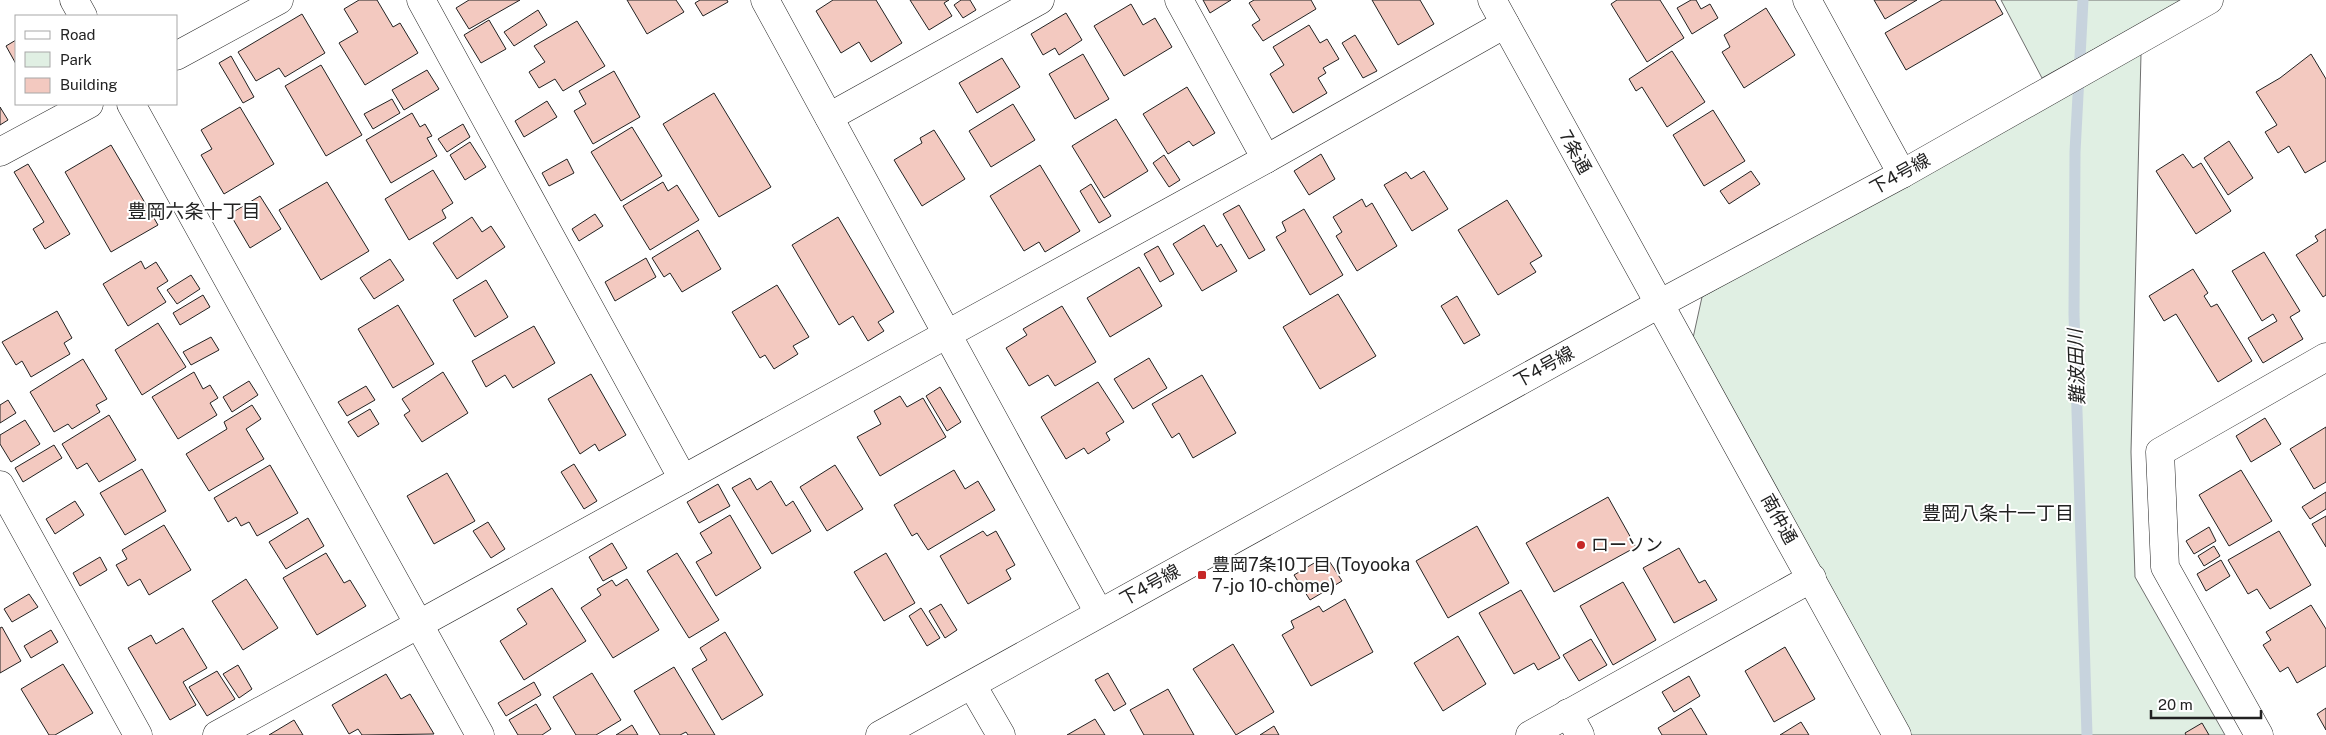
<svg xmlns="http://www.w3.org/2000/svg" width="2326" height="735" viewBox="0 0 2326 735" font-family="'Public Sans','Noto Sans JP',sans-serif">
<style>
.green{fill:#e0efe3;stroke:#6f6f6f}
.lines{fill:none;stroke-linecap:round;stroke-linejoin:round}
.stream{stroke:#c7d3dd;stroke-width:11}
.building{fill:#f3c9c0;stroke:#222}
.street-casing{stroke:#222;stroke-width:29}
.secondary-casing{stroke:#222;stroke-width:29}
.street{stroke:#fff;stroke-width:28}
.secondary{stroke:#fff;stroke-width:28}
.poi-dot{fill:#c62828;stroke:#fff;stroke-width:2}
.labels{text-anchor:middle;stroke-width:4;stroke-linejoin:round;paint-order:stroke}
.street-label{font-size:18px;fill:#222;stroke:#fff}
.poi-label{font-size:18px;fill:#222;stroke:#fff;text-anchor:start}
.neighbourhood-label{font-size:19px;fill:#222;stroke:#fff}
.water-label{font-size:19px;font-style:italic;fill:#222;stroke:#fff}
</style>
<rect width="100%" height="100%" fill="#fff"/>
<!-- green -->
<g class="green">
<polygon points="2001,0 2183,0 2042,78"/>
<polygon points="2141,54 2131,452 2135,577 2225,735 1910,735 1693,338 1702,297"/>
</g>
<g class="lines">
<!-- stream -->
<polyline class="stream" points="2083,0 2075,152 2074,314 2087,735"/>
</g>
<!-- building -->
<g class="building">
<polygon points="359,0 377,0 393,27 400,23 418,53 365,85 339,43 358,32 344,9"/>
<polygon points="469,0 520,0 469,29 456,8"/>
<polygon points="627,0 676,0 684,12 647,34"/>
<polygon points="700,0 727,0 728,2 703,16 695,3"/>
<polygon points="833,0 876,0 902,43 871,62 859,42 841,53 816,11"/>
<polygon points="910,0 949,0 944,3 952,16 929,30"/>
<polygon points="961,0 970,0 976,10 963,18 954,5"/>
<polygon points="1203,0 1231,0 1210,13"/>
<polygon points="1254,0 1311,0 1316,9 1263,41 1252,25 1260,20 1249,3"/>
<polygon points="1372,0 1420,0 1434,24 1398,45"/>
<polygon points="1617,0 1660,0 1684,38 1647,62 1611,4"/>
<polygon points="1691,0 1696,0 1701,9 1710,4 1718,18 1692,34 1677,8"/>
<polygon points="1874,0 1917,0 1885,19"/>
<polygon points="1942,0 1995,0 2003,14 1906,70 1885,33"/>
<polygon points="1131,4 1143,25 1155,18 1172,47 1124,76 1094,26"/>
<polygon points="1766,8 1795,55 1744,88 1722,52 1730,47 1724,35"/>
<polygon points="538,10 547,25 514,46 504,32"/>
<polygon points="1066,13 1082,40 1059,55 1055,48 1043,55 1031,34"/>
<polygon points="302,14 325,53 285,77 279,68 256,81 238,52"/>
<polygon points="489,20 506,49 481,63 464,35"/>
<polygon points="577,21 605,66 563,91 555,79 539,88 529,72 545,62 534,46"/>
<polygon points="1309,25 1320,43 1327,39 1339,59 1323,68 1326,73 1318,78 1327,93 1293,113 1270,74 1284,65 1273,47"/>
<polygon points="1355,35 1377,71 1363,78 1342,43"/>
<polygon points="16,40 16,64 6,46"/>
<polygon points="1672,51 1705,102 1667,127 1642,87 1636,91 1629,79"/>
<polygon points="1083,54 1109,99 1075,119 1049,74"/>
<polygon points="2311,54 2326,79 2326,161 2305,173 2289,146 2278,153 2265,132 2277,125 2256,92 2280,78"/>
<polygon points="231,56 254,97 243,103 219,63"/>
<polygon points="1002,58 1020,87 977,113 959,83"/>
<polygon points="321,65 362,135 326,156 285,86"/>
<polygon points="427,70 439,89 404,110 392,90"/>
<polygon points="614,71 640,117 593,144 574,111 586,104 579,91"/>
<polygon points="1187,87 1215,133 1193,146 1189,141 1168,154 1143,114"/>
<polygon points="714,93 771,187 719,217 663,124"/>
<polygon points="392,99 400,113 373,129 364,114"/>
<polygon points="547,101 557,117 524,137 515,121"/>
<polygon points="1013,104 1035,140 991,167 969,131"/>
<polygon points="0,107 8,120 0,125"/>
<polygon points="240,107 274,164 224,194 201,155 212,149 201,130"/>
<polygon points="1713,110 1745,161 1704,186 1673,135"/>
<polygon points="412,113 420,127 425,124 432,136 427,138 437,156 391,183 366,140"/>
<polygon points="1116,119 1148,171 1104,198 1072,146"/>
<polygon points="463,124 470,137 447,152 438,139"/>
<polygon points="632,127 662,176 621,201 591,152"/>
<polygon points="934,130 965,179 922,206 894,160 922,143 920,138"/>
<polygon points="2229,141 2253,178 2228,195 2204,158"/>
<polygon points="470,142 486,167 465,180 450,155"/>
<polygon points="111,145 158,225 111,252 65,172"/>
<polygon points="1321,154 1335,179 1309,195 1294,171"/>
<polygon points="2183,154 2193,168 2201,163 2231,211 2196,234 2156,171"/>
<polygon points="1164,155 1180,180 1169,187 1153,163"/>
<polygon points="567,159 574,173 549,186 542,173"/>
<polygon points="28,164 70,234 45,249 33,229 44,222 14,172"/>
<polygon points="1040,165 1080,231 1045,252 1039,242 1024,251 990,196"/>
<polygon points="433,170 453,203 442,210 446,218 409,240 385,199"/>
<polygon points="1424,171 1448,209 1412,231 1384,185 1406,172 1411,179"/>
<polygon points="1751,171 1760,184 1729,204 1720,191"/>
<polygon points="327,182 369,251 321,280 279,210"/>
<polygon points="663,182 668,191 677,185 699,220 650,250 623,206"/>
<polygon points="1091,184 1111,216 1099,223 1080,191"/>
<polygon points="260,196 281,229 250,248 230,214"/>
<polygon points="1362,199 1366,207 1372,203 1397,246 1357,271 1336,236 1342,232 1333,217"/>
<polygon points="1507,200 1542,256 1530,263 1536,272 1498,295 1458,230"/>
<polygon points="1239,205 1265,250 1249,259 1223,214"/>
<polygon points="1304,209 1343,275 1310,295 1276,237 1286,231 1282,222"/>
<polygon points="595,214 603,226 579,241 572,229"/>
<polygon points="472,217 482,232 491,226 505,247 457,279 433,243"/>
<polygon points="838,217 894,312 878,322 884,331 868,341 853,316 839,325 792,245"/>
<polygon points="1204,225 1217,247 1221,244 1237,271 1202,291 1173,244"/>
<polygon points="2326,229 2326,295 2323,297 2296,255 2318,241 2315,236"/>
<polygon points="698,230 721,269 682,292 670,273 664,277 652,258"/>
<polygon points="1158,246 1174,274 1160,282 1144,254"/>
<polygon points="2264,252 2300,311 2290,317 2303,339 2263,363 2248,338 2277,321 2273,314 2262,321 2232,271"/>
<polygon points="646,258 656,277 615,301 605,282"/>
<polygon points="390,259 404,280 374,299 360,278"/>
<polygon points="141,261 145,269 156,262 168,281 157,288 166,302 128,326 103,284"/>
<polygon points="1139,267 1162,306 1110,337 1087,298"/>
<polygon points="2193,269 2208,293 2204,296 2211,307 2217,304 2252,361 2218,382 2176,314 2164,321 2149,296"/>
<polygon points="191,275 200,289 177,304 167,290"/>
<polygon points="486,280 508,317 475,337 453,300"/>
<polygon points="777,285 809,337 793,346 798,354 774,369 765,355 760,358 732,312"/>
<polygon points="1338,294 1376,356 1320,389 1283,327"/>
<polygon points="203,295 210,307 180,325 173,313"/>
<polygon points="1457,296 1480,335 1464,344 1441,306"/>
<polygon points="398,305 434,364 393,388 358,329"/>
<polygon points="1062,306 1096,362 1055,386 1048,375 1029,386 1006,348 1027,335 1023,329"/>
<polygon points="57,311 72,338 64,343 70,354 31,377 22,361 16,365 2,342"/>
<polygon points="158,323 186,367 142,395 115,350"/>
<polygon points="534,326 555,363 513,388 505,375 486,387 472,361"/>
<polygon points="211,337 219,350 191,365 183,352"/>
<polygon points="1149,358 1167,388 1133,409 1114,379"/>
<polygon points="83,359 107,399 96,405 100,412 72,429 68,424 54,432 30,392"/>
<polygon points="194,372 203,389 210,385 218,398 210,403 217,415 178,439 152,397"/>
<polygon points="443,372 468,413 422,442 404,415 410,411 402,399"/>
<polygon points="591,374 626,435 599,451 595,444 580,454 548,399"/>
<polygon points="1202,375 1236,433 1193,458 1179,433 1172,438 1152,404"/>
<polygon points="249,381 258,395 232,412 223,397"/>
<polygon points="1098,382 1124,422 1106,433 1110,440 1088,454 1084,448 1066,459 1041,417"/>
<polygon points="366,386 375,400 347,416 338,402"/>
<polygon points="940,387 961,422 947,431 926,396"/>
<polygon points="900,396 907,407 923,398 946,437 880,476 857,437 881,424 874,411"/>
<polygon points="8,400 16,413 0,423 0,405"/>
<polygon points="252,405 261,419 246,429 264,459 209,491 186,454 227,429 224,422"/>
<polygon points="370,409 379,424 358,437 348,422"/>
<polygon points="109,415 136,460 99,482 87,463 77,469 62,444"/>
<polygon points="2265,418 2281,444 2251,462 2236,436"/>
<polygon points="25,420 40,444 11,462 0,444 0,435"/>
<polygon points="2326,427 2326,482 2314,489 2290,449"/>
<polygon points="54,445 62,458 23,482 15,468"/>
<polygon points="574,464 597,501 584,509 561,472"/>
<polygon points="270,465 298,513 257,536 249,522 241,526 236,517 228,522 214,498"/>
<polygon points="835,465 863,509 827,531 800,487"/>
<polygon points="142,469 166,511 125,535 100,493"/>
<polygon points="954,470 965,489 978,481 995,510 928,550 917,533 912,536 894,505"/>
<polygon points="2241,470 2272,521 2229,546 2199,495"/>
<polygon points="447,473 475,521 434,544 407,496"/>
<polygon points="750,478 757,490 771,481 786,506 793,501 811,531 772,554 732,488"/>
<polygon points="718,484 730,506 699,523 687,502"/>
<polygon points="2326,492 2326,509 2310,519 2302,507"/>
<polygon points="1608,497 1636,547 1554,592 1526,543"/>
<polygon points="75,501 84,515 55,534 46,519"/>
<polygon points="730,515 761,568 716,596 696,562 712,553 700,533"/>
<polygon points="2326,516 2326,547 2312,524"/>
<polygon points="308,518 324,546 286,569 269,542"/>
<polygon points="488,522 505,549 491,558 473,531"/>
<polygon points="164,525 191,570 149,595 140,579 128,586 116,565 127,559 122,550"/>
<polygon points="1477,526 1509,583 1448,618 1416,561"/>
<polygon points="2209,527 2216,541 2194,554 2186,541"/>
<polygon points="983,531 987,536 996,531 1015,565 1006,570 1011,579 968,604 940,556"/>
<polygon points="2279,531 2311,585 2270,609 2257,589 2248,594 2228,560"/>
<polygon points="612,543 627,568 603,581 589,557"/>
<polygon points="2214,546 2220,556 2204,566 2198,556"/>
<polygon points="1679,548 1699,583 1705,580 1717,600 1674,623 1643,568"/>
<polygon points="326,553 344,583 350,580 366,606 317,635 283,578"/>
<polygon points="677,553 719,620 689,638 647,571"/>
<polygon points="886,553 915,603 884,621 854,572"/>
<polygon points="1326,556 1342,581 1310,600 1294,575"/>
<polygon points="100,557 107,570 80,586 73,573"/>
<polygon points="2221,560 2230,576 2206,591 2197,574"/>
<polygon points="246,579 278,628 243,650 212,601"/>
<polygon points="627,579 659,630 613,658 581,608 601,595 597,589 612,580 616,586"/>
<polygon points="1623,582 1656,640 1613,665 1580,606"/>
<polygon points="552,588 586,641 524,680 500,641 527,624 517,609"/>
<polygon points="1521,590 1560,658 1538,670 1534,663 1514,674 1479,613"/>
<polygon points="29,594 38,607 12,622 4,609"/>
<polygon points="1345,599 1373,652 1311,686 1282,635 1294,628 1291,621 1319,606 1323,612"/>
<polygon points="941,604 957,630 945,638 929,611"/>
<polygon points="2311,605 2326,629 2326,666 2297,683 2288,667 2280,672 2263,645 2271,640 2266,632"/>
<polygon points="921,608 940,638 927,646 909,616"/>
<polygon points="2,627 21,661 0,673 0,628"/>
<polygon points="183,628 207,668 183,682 196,705 170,720 128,648 151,635 156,644"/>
<polygon points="51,630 58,642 31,658 24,646"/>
<polygon points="725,632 763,695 722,720 692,669 707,660 700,648"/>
<polygon points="1458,636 1486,684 1443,711 1414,663"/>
<polygon points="1591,639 1607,665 1579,681 1563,655"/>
<polygon points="1233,644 1274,712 1236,735 1193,669"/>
<polygon points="1785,647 1815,699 1774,722 1745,671"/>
<polygon points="63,664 93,713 55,735 49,735 21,689"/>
<polygon points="238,665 252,689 239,698 223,674"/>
<polygon points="674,667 715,735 688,735 686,732 680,735 660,735 634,691"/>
<polygon points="217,671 235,699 207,716 189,687"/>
<polygon points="592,673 621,720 596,735 576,735 553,697"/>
<polygon points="1108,673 1126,704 1114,711 1095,680"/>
<polygon points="386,674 401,699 410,694 434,734 362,735 358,729 349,734 332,705"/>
<polygon points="1689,676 1700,696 1674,712 1662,692"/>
<polygon points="534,682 541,695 506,716 498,703"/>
<polygon points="1168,689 1194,735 1144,735 1130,710"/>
<polygon points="536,704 551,729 542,735 518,735 509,720"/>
<polygon points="1691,708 1707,735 1662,735 1658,728"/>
<polygon points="2326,708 2326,730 2317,714"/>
<polygon points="1095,719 1105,735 1067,735"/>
<polygon points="294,720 303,735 269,735"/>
<polygon points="1801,722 1809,735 1780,735"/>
<polygon points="2202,723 2209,735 2186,735 2185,733"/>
<polygon points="632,725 638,735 616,735"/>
<polygon points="1274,726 1279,735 1260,735"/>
</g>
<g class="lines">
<!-- street casing -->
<g class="street-casing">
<g id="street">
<polyline points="74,0 83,16"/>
<polyline points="421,0 683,479"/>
<polyline points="765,0 1099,613"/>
<polyline points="1179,0 1266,159"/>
<polyline points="1807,0 1902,174"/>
<polyline points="176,56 279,0"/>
<polyline points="131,104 480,735"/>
<polyline points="829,117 1040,0"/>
<polyline points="0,152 89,104"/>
<polyline points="0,485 138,735"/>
<polyline points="972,685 1001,735"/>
<polyline points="1568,713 1580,735"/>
<polyline points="217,735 1266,159 1505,24"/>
<polyline points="1530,735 1812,578"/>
<polyline points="2259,735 2165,567 2160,452 2326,357"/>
</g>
</g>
<!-- secondary casing -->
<g class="secondary-casing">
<g id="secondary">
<polyline points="1492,0 1897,735"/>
<polyline points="880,735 1659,304 1902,174 2209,0"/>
</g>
</g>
<!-- street -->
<use href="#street" class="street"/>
<!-- secondary -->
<use href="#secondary" class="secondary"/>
</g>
<!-- markers -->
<g class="poi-dot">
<circle cx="1581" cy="545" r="5"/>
<rect x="1197" y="570" width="10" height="10" rx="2.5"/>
</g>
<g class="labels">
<!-- street labels -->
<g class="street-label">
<text transform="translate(1575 152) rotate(61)" y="6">7条通</text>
<text transform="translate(1900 174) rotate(-29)" y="6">下4号線</text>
<text transform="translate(1544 367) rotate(-29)" y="6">下4号線</text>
<text transform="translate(1779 519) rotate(61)" y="6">南仲通</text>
<text transform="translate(1150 585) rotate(-29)" y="6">下4号線</text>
</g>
<!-- poi labels -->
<g class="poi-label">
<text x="1591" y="551">ローソン</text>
<text x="1212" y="571">豊岡7条10丁目 (Toyooka<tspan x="1212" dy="21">7-jo 10-chome)</tspan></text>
</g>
<!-- neighbourhood labels -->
<g class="neighbourhood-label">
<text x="194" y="218">豊岡六条十丁目</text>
<text x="1998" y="520">豊岡八条十一丁目</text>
</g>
<!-- water labels -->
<g class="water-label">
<text transform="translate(2076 367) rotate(-92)" y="7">難波田川</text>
</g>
</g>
<!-- legend -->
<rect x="15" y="15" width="162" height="90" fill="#ffffff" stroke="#a7a7a7"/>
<rect x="25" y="31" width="25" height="8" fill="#ffffff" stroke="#a7a7a7"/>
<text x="60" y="40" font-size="15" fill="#222222">Road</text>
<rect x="25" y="52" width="25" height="15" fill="#e0efe3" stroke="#a7a7a7"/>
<text x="60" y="65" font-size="15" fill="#222222">Park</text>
<rect x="25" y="78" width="25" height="15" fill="#f3c9c0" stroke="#a7a7a7"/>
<text x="60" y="90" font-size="15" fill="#222222">Building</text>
<!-- scale -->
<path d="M2151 710v8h110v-8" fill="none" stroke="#222222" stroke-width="2.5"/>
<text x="2158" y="710" font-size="15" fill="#222222" stroke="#ffffff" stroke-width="4" paint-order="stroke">20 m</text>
</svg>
